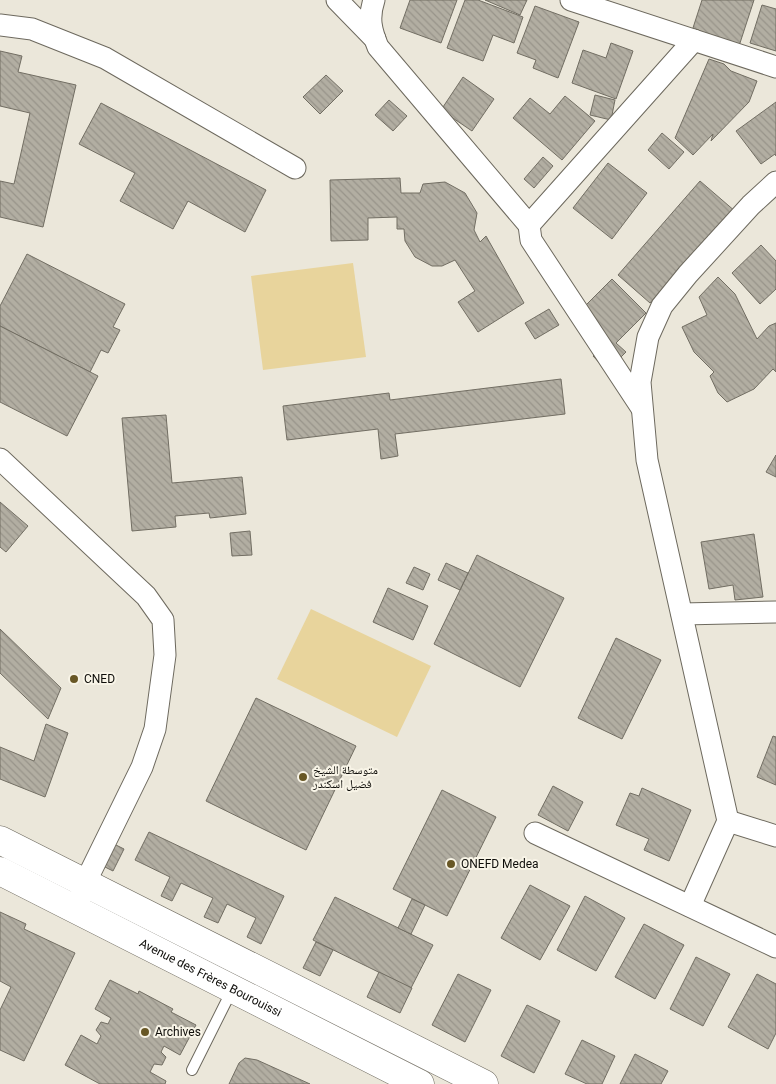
<svg xmlns="http://www.w3.org/2000/svg" width="776" height="1084" viewBox="0 0 776 1084" font-family="Roboto,'Noto Naskh Arabic',sans-serif">
<style>
.green{fill:#e8d49c}
.building{fill:url(#building-back-hatch);stroke:#726e63}
.lines{fill:none;stroke-linecap:round;stroke-linejoin:round}
.service-casing{stroke:#6d695e;stroke-width:12}
.minor-casing{stroke:#6d695e;stroke-width:23}
.secondary-casing{stroke:#6d695e;stroke-width:29}
.service{stroke:#fff;stroke-width:10}
.minor{stroke:#fff;stroke-width:21}
.secondary{stroke:#fff;stroke-width:28}
.poi-dot{fill:#685725;stroke:#f8f4e7;stroke-width:2}
.labels{text-anchor:middle;stroke-width:4;stroke-linejoin:round;paint-order:stroke}
.poi-label{font-size:12px;fill:#0e0d09;stroke:#f8f4e7;text-anchor:start}
.street-label{font-size:12px;fill:#0e0d09;stroke:#f8f4e7}
</style>
<defs>
<pattern id="building-back-hatch" width="6" height="6" patternUnits="userSpaceOnUse" patternTransform="scale(1.25)"><rect width="6" height="6" fill="#b2aea2"/><path d="M-1 5l2 2M0 0l6 6M5-1l2 2" fill="none" stroke="#98948a"/></pattern>
</defs>
<rect width="100%" height="100%" fill="#ebe7da"/>
<!-- green -->
<g class="green">
<polygon points="353,263 366,357 263,370 251,276"/>
<polygon points="311,609 431,666 397,737 277,679"/>
</g>
<!-- building -->
<g class="building">
<polygon points="410,0 457,0 441,43 400,28"/>
<polygon points="465,0 478,0 523,17 514,43 493,35 483,61 447,48"/>
<polygon points="485,0 527,0 520,15"/>
<polygon points="702,0 754,0 739,46 692,31"/>
<polygon points="762,5 776,9 776,51 750,43"/>
<polygon points="535,6 579,22 558,78 533,68 536,60 517,53"/>
<polygon points="611,43 633,51 616,99 572,83 583,50 606,58"/>
<polygon points="0,51 22,56 18,72 76,85 43,227 0,217 0,181 14,184 30,113 0,106"/>
<polygon points="709,59 724,64 731,71 757,81 749,102 711,141 713,134 693,155 675,138"/>
<polygon points="326,75 343,91 320,114 303,97"/>
<polygon points="463,77 494,99 472,131 441,110"/>
<polygon points="595,95 615,100 611,120 590,115"/>
<polygon points="565,96 595,121 562,160 513,118 530,98 550,114"/>
<polygon points="389,100 407,116 393,131 375,115"/>
<polygon points="776,102 776,156 775,154 761,164 736,131"/>
<polygon points="101,103 266,190 245,232 188,201 173,229 120,201 135,173 79,144"/>
<polygon points="662,133 684,152 669,169 648,150"/>
<polygon points="543,157 553,166 534,188 524,179"/>
<polygon points="608,163 647,193 612,239 573,208"/>
<polygon points="400,178 401,193 420,193 423,184 445,182 465,193 477,213 474,230 480,242 486,236 524,303 478,332 458,302 475,291 455,260 442,266 432,266 415,257 405,241 404,229 397,229 397,217 368,218 368,240 331,241 330,180"/>
<polygon points="700,181 736,212 684,264 650,303 618,275"/>
<polygon points="761,245 776,261 776,289 760,304 732,273"/>
<polygon points="27,254 125,304 113,327 120,330 108,353 101,350 90,372 0,326 0,306"/>
<polygon points="718,277 735,294 757,339 769,326 776,323 776,372 773,369 754,389 727,402 718,393 710,376 714,372 694,352 682,327 707,315 699,297"/>
<polygon points="612,279 646,313 616,343 626,352 607,371 593,356 608,341 579,312"/>
<polygon points="549,309 559,325 535,339 525,323"/>
<polygon points="0,326 98,376 67,436 0,402"/>
<polygon points="561,379 565,414 395,434 398,456 381,459 378,429 287,440 283,406 389,393 390,400"/>
<polygon points="166,415 172,483 242,477 246,514 210,518 209,513 175,516 176,527 132,531 122,418"/>
<polygon points="776,455 776,477 766,472"/>
<polygon points="0,502 28,526 6,552 0,547"/>
<polygon points="250,531 252,555 232,556 230,533"/>
<polygon points="754,534 763,597 735,600 733,585 709,589 701,542"/>
<polygon points="477,555 564,598 520,687 434,644"/>
<polygon points="446,563 468,573 460,590 438,580"/>
<polygon points="414,567 430,574 423,590 406,583"/>
<polygon points="388,588 428,606 413,640 373,622"/>
<polygon points="0,629 61,688 48,719 0,673"/>
<polygon points="616,638 661,660 622,739 578,718"/>
<polygon points="256,698 356,746 306,850 206,801"/>
<polygon points="46,724 68,733 45,797 0,779 0,747 34,761"/>
<polygon points="773,736 776,737 776,785 757,777"/>
<polygon points="553,786 583,802 568,831 538,815"/>
<polygon points="642,788 691,810 669,861 644,850 649,839 616,825 630,793 639,796"/>
<polygon points="442,790 496,817 447,916 393,889"/>
<polygon points="149,832 284,896 261,944 247,937 256,918 227,904 218,923 204,917 213,898 181,883 172,901 161,896 170,877 135,860"/>
<polygon points="98,836 124,849 113,871 87,858"/>
<polygon points="530,885 570,906 540,960 501,938"/>
<polygon points="585,896 625,918 596,971 557,950"/>
<polygon points="335,897 433,945 411,988 313,940"/>
<polygon points="412,899 425,905 411,934 398,928"/>
<polygon points="0,912 26,924 24,929 75,953 24,1061 0,1050 0,1010 11,987 0,981"/>
<polygon points="644,924 684,945 655,999 615,977"/>
<polygon points="316,942 333,950 320,976 303,968"/>
<polygon points="696,957 730,974 703,1026 670,1009"/>
<polygon points="379,972 412,988 400,1013 367,997"/>
<polygon points="458,974 491,990 465,1042 432,1025"/>
<polygon points="757,974 776,984 776,1033 768,1049 728,1027"/>
<polygon points="110,980 138,994 139,991 173,1009 171,1012 196,1025 180,1055 164,1046 161,1052 166,1057 162,1065 154,1064 150,1072 166,1081 165,1084 100,1084 65,1065 81,1035 97,1044 101,1036 96,1030 101,1022 108,1024 111,1018 95,1009"/>
<polygon points="527,1005 560,1021 534,1073 501,1056"/>
<polygon points="582,1040 615,1056 602,1084 587,1084 565,1074"/>
<polygon points="635,1054 668,1071 661,1084 620,1084"/>
<polygon points="245,1058 257,1060 310,1084 229,1084 239,1063"/>
</g>
<g class="lines">
<!-- service casing -->
<g class="service-casing">
<polyline id="service" points="192,1070 232,990"/>
</g>
<!-- minor casing -->
<g class="minor-casing">
<g id="minor">
<polyline points="337,0 375,39"/>
<path d="M374 0C368 18 371 30 378 47L529 225 531 240 641 407"/>
<polyline points="571,0 776,67"/>
<polyline points="0,25 32,29 105,58 295,168"/>
<polyline points="529,225 694,40"/>
<polyline points="0,459 146,596 163,620 165,655 155,729 142,767 85,883 80,898"/>
<polyline points="682,614 776,612"/>
<polyline points="728,821 776,836"/>
<polyline points="535,833 776,947"/>
<polyline points="690,906 728,821 647,460 640,382 648,337 662,306 688,274 751,205 776,182"/>
</g>
</g>
<!-- secondary casing -->
<g class="secondary-casing">
<g id="secondary">
<polyline points="0,840 484,1084"/>
<path id="s1" d="M0 871 420 1084"/>
</g>
</g>
<!-- service -->
<use href="#service" class="service"/>
<!-- minor -->
<use href="#minor" class="minor"/>
<!-- secondary -->
<use href="#secondary" class="secondary"/>
</g>
<!-- markers -->
<g class="poi-dot">
<circle cx="74" cy="679" r="5"/>
<circle cx="303" cy="777" r="5"/>
<circle cx="451" cy="864" r="5"/>
<circle cx="145" cy="1032" r="5"/>
</g>
<g class="labels">
<!-- poi labels -->
<g class="poi-label">
<text x="84" y="683">CNED</text>
<text x="313" y="774">متوسطة الشيخ<tspan x="313" dy="14">فضيل اسكندر</tspan></text>
<text x="461" y="868">ONEFD Medea</text>
<text x="155" y="1036">Archives</text>
</g>
<!-- street labels -->
<g class="street-label">
<text dy="4" stroke="none"><textPath href="#s1" startOffset="236">Avenue des Frères Bourouissi</textPath></text>
</g>
</g>
</svg>
